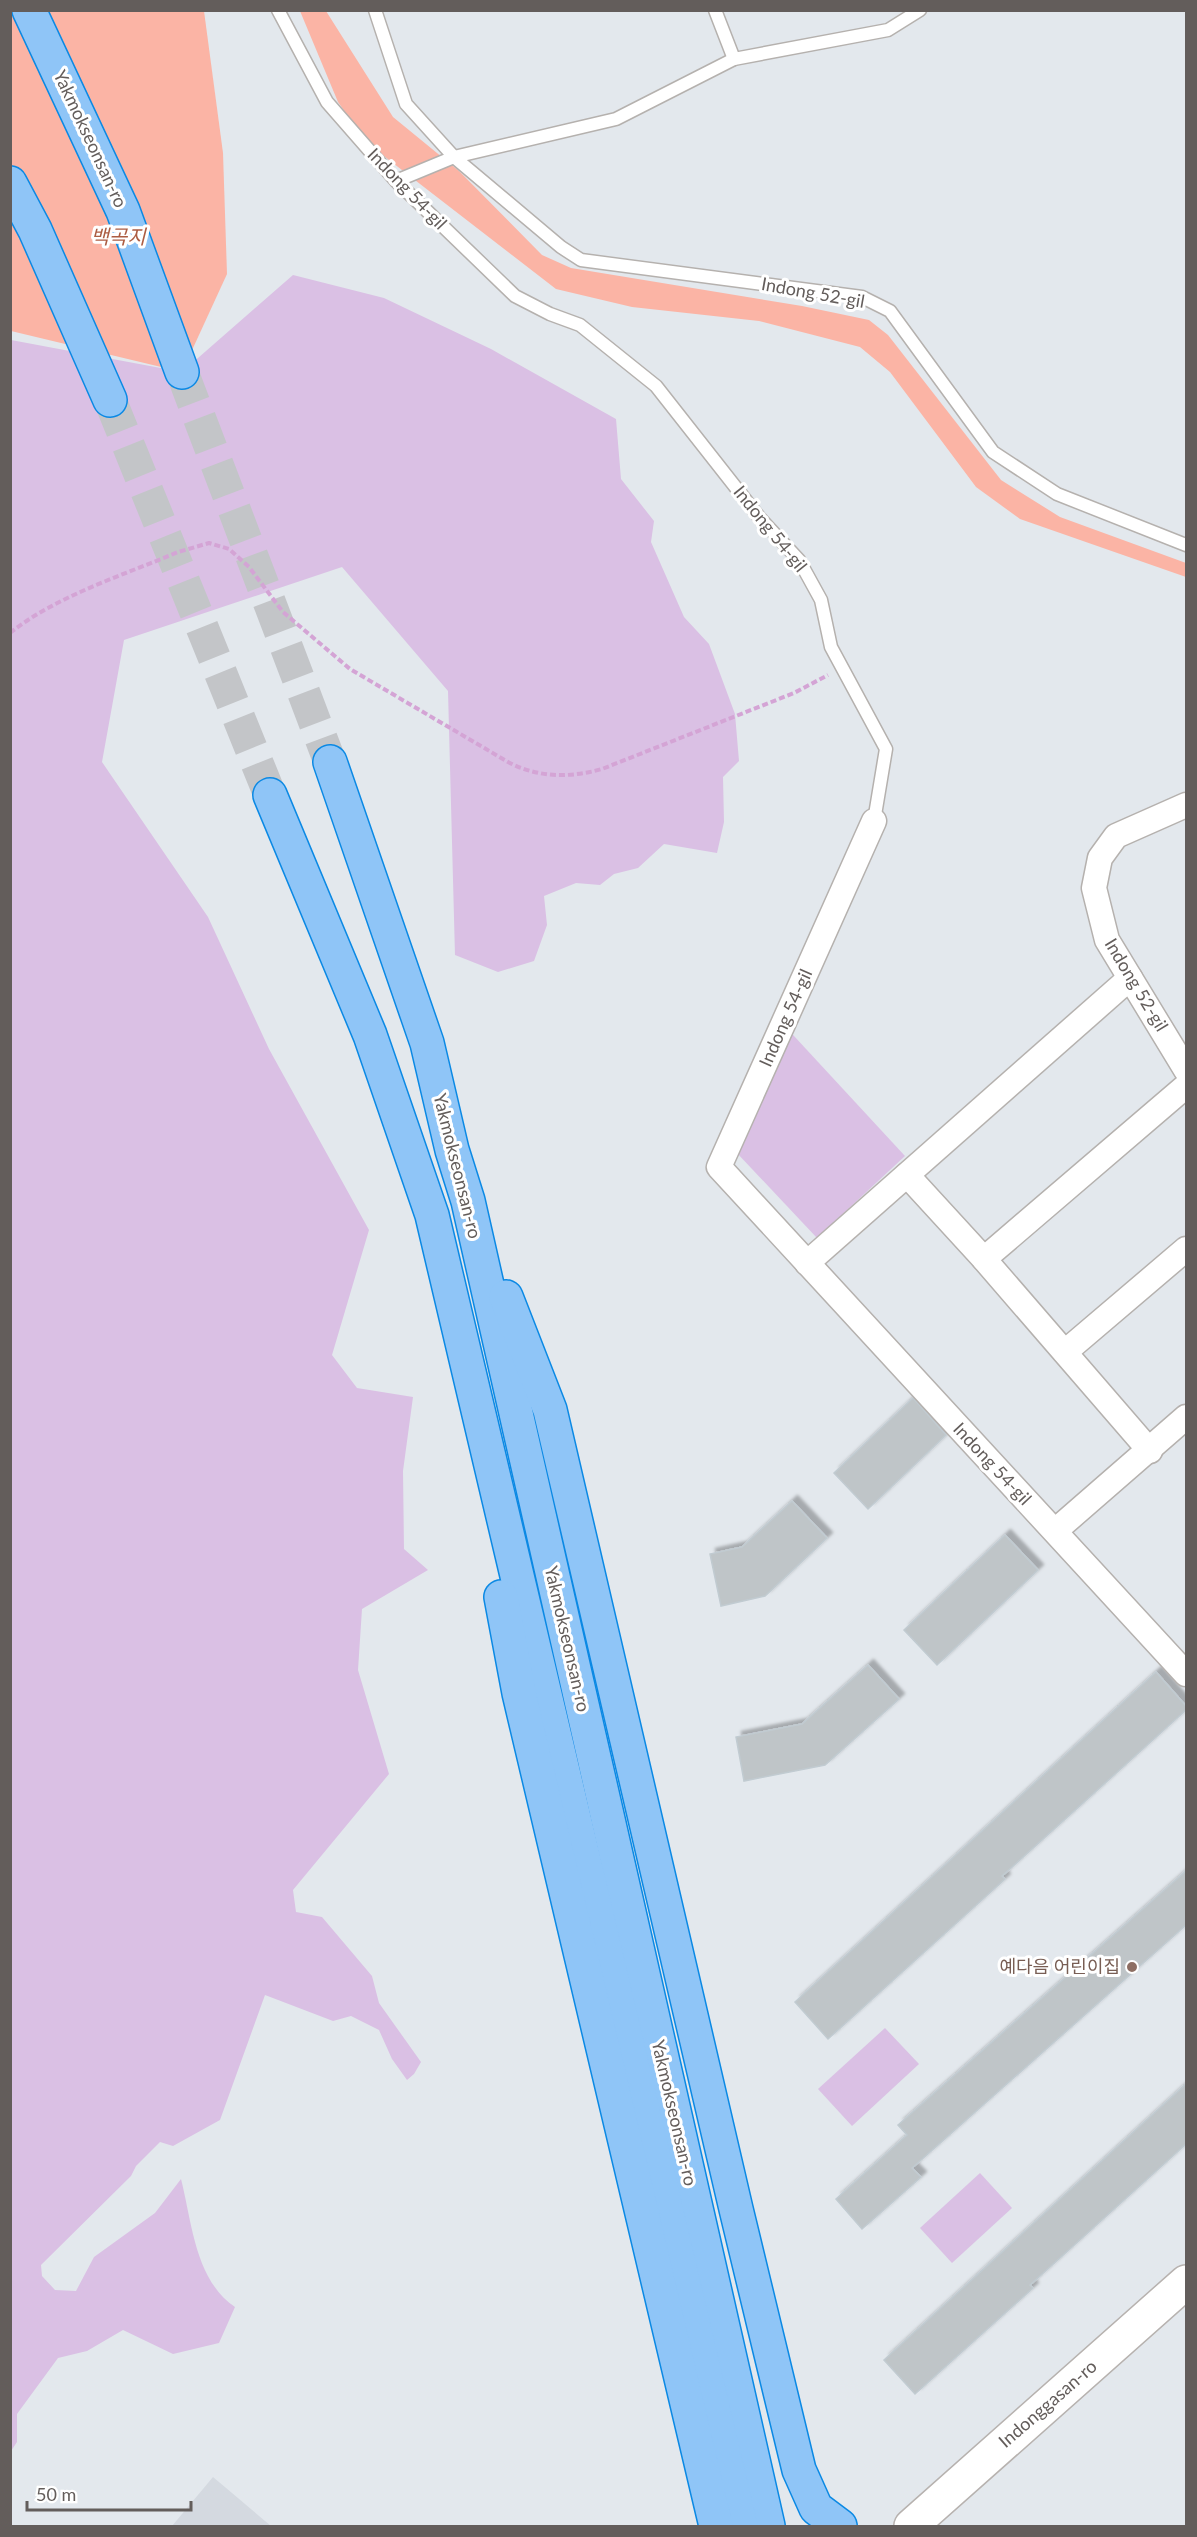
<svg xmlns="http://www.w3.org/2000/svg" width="1197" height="2537" viewBox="0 0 1197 2537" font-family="Lato,'Noto Sans KR',sans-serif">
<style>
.education{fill:#d4d9e0}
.green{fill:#dac0e4}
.water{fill:#fbb4a5}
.building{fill:#bfc5c8;stroke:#c1cbd1;stroke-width:1.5;filter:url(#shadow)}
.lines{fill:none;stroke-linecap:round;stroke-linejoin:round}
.highway-tunnel{stroke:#c3c5c8;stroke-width:33;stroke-dasharray:33 16;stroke-linecap:butt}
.lane-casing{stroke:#b5b1ae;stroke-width:15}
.street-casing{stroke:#b5b1ae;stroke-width:27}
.secondary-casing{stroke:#b7b2af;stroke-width:36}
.highway-casing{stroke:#0b89e4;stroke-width:36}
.path{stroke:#d4a4d5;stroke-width:4;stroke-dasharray:6 3;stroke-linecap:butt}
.lane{stroke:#fff;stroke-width:12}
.street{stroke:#fff;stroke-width:24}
.secondary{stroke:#fff;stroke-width:33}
.highway{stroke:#8fc5f7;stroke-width:33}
.education-dot{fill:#8d6e63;stroke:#fff;stroke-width:2}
.labels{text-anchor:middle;stroke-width:6;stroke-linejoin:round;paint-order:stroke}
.street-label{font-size:18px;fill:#635d5b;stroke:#fff}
.education-label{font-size:18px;fill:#785e54;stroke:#fff;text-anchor:end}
.water-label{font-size:20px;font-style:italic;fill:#ac5d43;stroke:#fff}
</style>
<defs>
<filter id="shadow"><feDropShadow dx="5.5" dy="-5.5" stdDeviation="1.5" flood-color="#0004"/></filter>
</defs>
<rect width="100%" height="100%" fill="#e3e8ed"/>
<!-- education -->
<polygon class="education" points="213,2477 271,2526 172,2526"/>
<!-- green -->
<g class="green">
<path d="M293 275 384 298 491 349 616 419 621 479 654 521 651 542 684 617 709 644 735 714 739 761 723 777 724 822 717 853 664 844 638 868 614 874 600 885 576 883 544 896 547 925 534 961 498 972 455 955 448 691 342 567 124 640 102 762 208 917 269 1049 369 1230 332 1355 357 1388 413 1397 403 1471 404 1549 428 1570 362 1609 358 1670 389 1774 293 1890 296 1912 322 1917 372 1976 379 2003 421 2062 414 2074 407 2080 392 2059 379 2030 351 2016 333 2021 265 1995 220 2120 173 2146 160 2142 136 2166 131 2176 41 2265 42 2276 55 2290 76 2291 94 2257 155 2213 181 2179C192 2222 195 2280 235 2307L219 2343 173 2354 123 2330 87 2351 58 2358 17 2414V2442L11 2451V340L182 372Z"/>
<polygon points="782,1023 905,1156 817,1238 736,1152"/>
<polygon points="885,2028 919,2064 852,2126 818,2089"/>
<polygon points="980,2173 1012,2208 952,2263 920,2228"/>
</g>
<!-- water -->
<g class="water">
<polygon points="11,11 204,11 223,153 227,274 182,372 11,331"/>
<polygon points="300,11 326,11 393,117 459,171 542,255 571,268 802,306 869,320 888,335 1001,480 1060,517 1186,563 1186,577 1020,519 976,487 890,372 860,347 759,321 632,307 556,289 367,143 338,102"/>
</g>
<!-- building -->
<g class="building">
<polygon points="913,1398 946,1435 868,1509 834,1473"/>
<polygon points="792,1501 827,1538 765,1596 721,1606 710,1554 742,1547"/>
<polygon points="1005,1535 1038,1570 937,1665 904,1630"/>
<polygon points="868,1665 899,1699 825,1765 744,1781 736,1737 802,1724"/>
<polygon points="1156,1672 1186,1706 1186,1710 1002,1876 1005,1879 828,2039 795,2002"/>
<polygon points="1186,1871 1186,1925 912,2168 921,2177 862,2229 836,2199 907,2135 898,2125"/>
<polygon points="1186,2084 1186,2144 1030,2285 1033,2288 915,2394 884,2360"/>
</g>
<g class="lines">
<!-- highway-tunnel -->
<g class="highway-tunnel">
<polyline points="182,372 330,762"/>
<polyline points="110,400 270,795"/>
</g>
<!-- lane casing -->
<g class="lane-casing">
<g id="lane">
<polyline points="278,10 327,102 396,181 515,296 550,314 580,325 656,386 759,517 799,560 821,600 831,647 886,749 874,821"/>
<polyline points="375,10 406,104 454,157 561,247 581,260 862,297 890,311 993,452 1057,494 1186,545"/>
<polyline points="715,10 734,59"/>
<polyline points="396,181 454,157 616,119 734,59 888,30 920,10"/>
</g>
</g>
<!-- street casing -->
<g class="street-casing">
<g id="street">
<polyline points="1186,805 1116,836 1100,858 1094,888 1107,940 1186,1070"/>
<polyline points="874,821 719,1167 1186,1674"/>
<polyline points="907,1175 984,1259 1150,1451"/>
<polyline points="984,1259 1186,1086"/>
<polyline points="807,1263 1130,978"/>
<polyline points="1065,1352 1186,1249"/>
<polyline points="1055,1531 1186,1417"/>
</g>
</g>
<!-- secondary casing -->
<g class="secondary-casing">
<polyline id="secondary" points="911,2526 1186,2282"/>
</g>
<!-- highway casing -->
<g class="highway-casing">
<g id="highway">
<polyline points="29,10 123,211 182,372"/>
<polyline points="10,183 35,230 110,400"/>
<polyline points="330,762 427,1043 452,1150 468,1201 768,2526"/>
<polyline points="270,795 370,1035 432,1215 741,2526"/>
<polyline points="506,1297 550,1410 736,2209 799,2470 816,2508 840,2526"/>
<polyline points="501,1597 519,1693 716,2526"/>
</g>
</g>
<!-- path -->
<path class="path" d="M10 633C56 596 124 575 178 552L209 543 229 549 249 567 283 612 350 669 508 762C538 778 570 778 602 769L794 693 828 675"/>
<!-- lane -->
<use href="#lane" class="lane"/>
<!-- street -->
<use href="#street" class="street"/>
<!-- secondary -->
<use href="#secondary" class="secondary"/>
<!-- highway -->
<use href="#highway" class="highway"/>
</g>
<!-- markers -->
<circle class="education-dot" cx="1132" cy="1967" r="6"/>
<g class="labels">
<!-- street labels -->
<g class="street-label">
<text transform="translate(90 139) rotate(65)" y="6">Yakmokseonsan-ro</text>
<text transform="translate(407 189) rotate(46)" y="6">Indong 54-gil</text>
<text transform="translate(813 293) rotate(10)" y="6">Indong 52-gil</text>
<text transform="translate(770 529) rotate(51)" y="6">Indong 54-gil</text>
<text transform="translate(1136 985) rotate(59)" y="6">Indong 52-gil</text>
<text transform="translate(786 1018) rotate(-66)" y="6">Indong 54-gil</text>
<text transform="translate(457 1166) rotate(76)" y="6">Yakmokseonsan-ro</text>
<text transform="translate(992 1464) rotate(47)" y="6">Indong 54-gil</text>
<text transform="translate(567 1639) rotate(77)" y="6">Yakmokseonsan-ro</text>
<text transform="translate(674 2113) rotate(77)" y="6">Yakmokseonsan-ro</text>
<text transform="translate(1048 2404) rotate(-41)" y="6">Indonggasan-ro</text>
</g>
<!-- education labels -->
<g class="education-label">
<text x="1120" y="1973">예다음 어린이집</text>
</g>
<!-- water labels -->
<g class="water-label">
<text x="118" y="244">백곡지</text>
</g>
</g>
<!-- border -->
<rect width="1197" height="2537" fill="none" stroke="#635d5b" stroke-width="24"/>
<!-- scale -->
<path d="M27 2501v9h164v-9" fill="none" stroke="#635d5b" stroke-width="3"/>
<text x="36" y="2501" font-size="18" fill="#635d5b" stroke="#ffffff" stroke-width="4.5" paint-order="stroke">50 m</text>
</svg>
